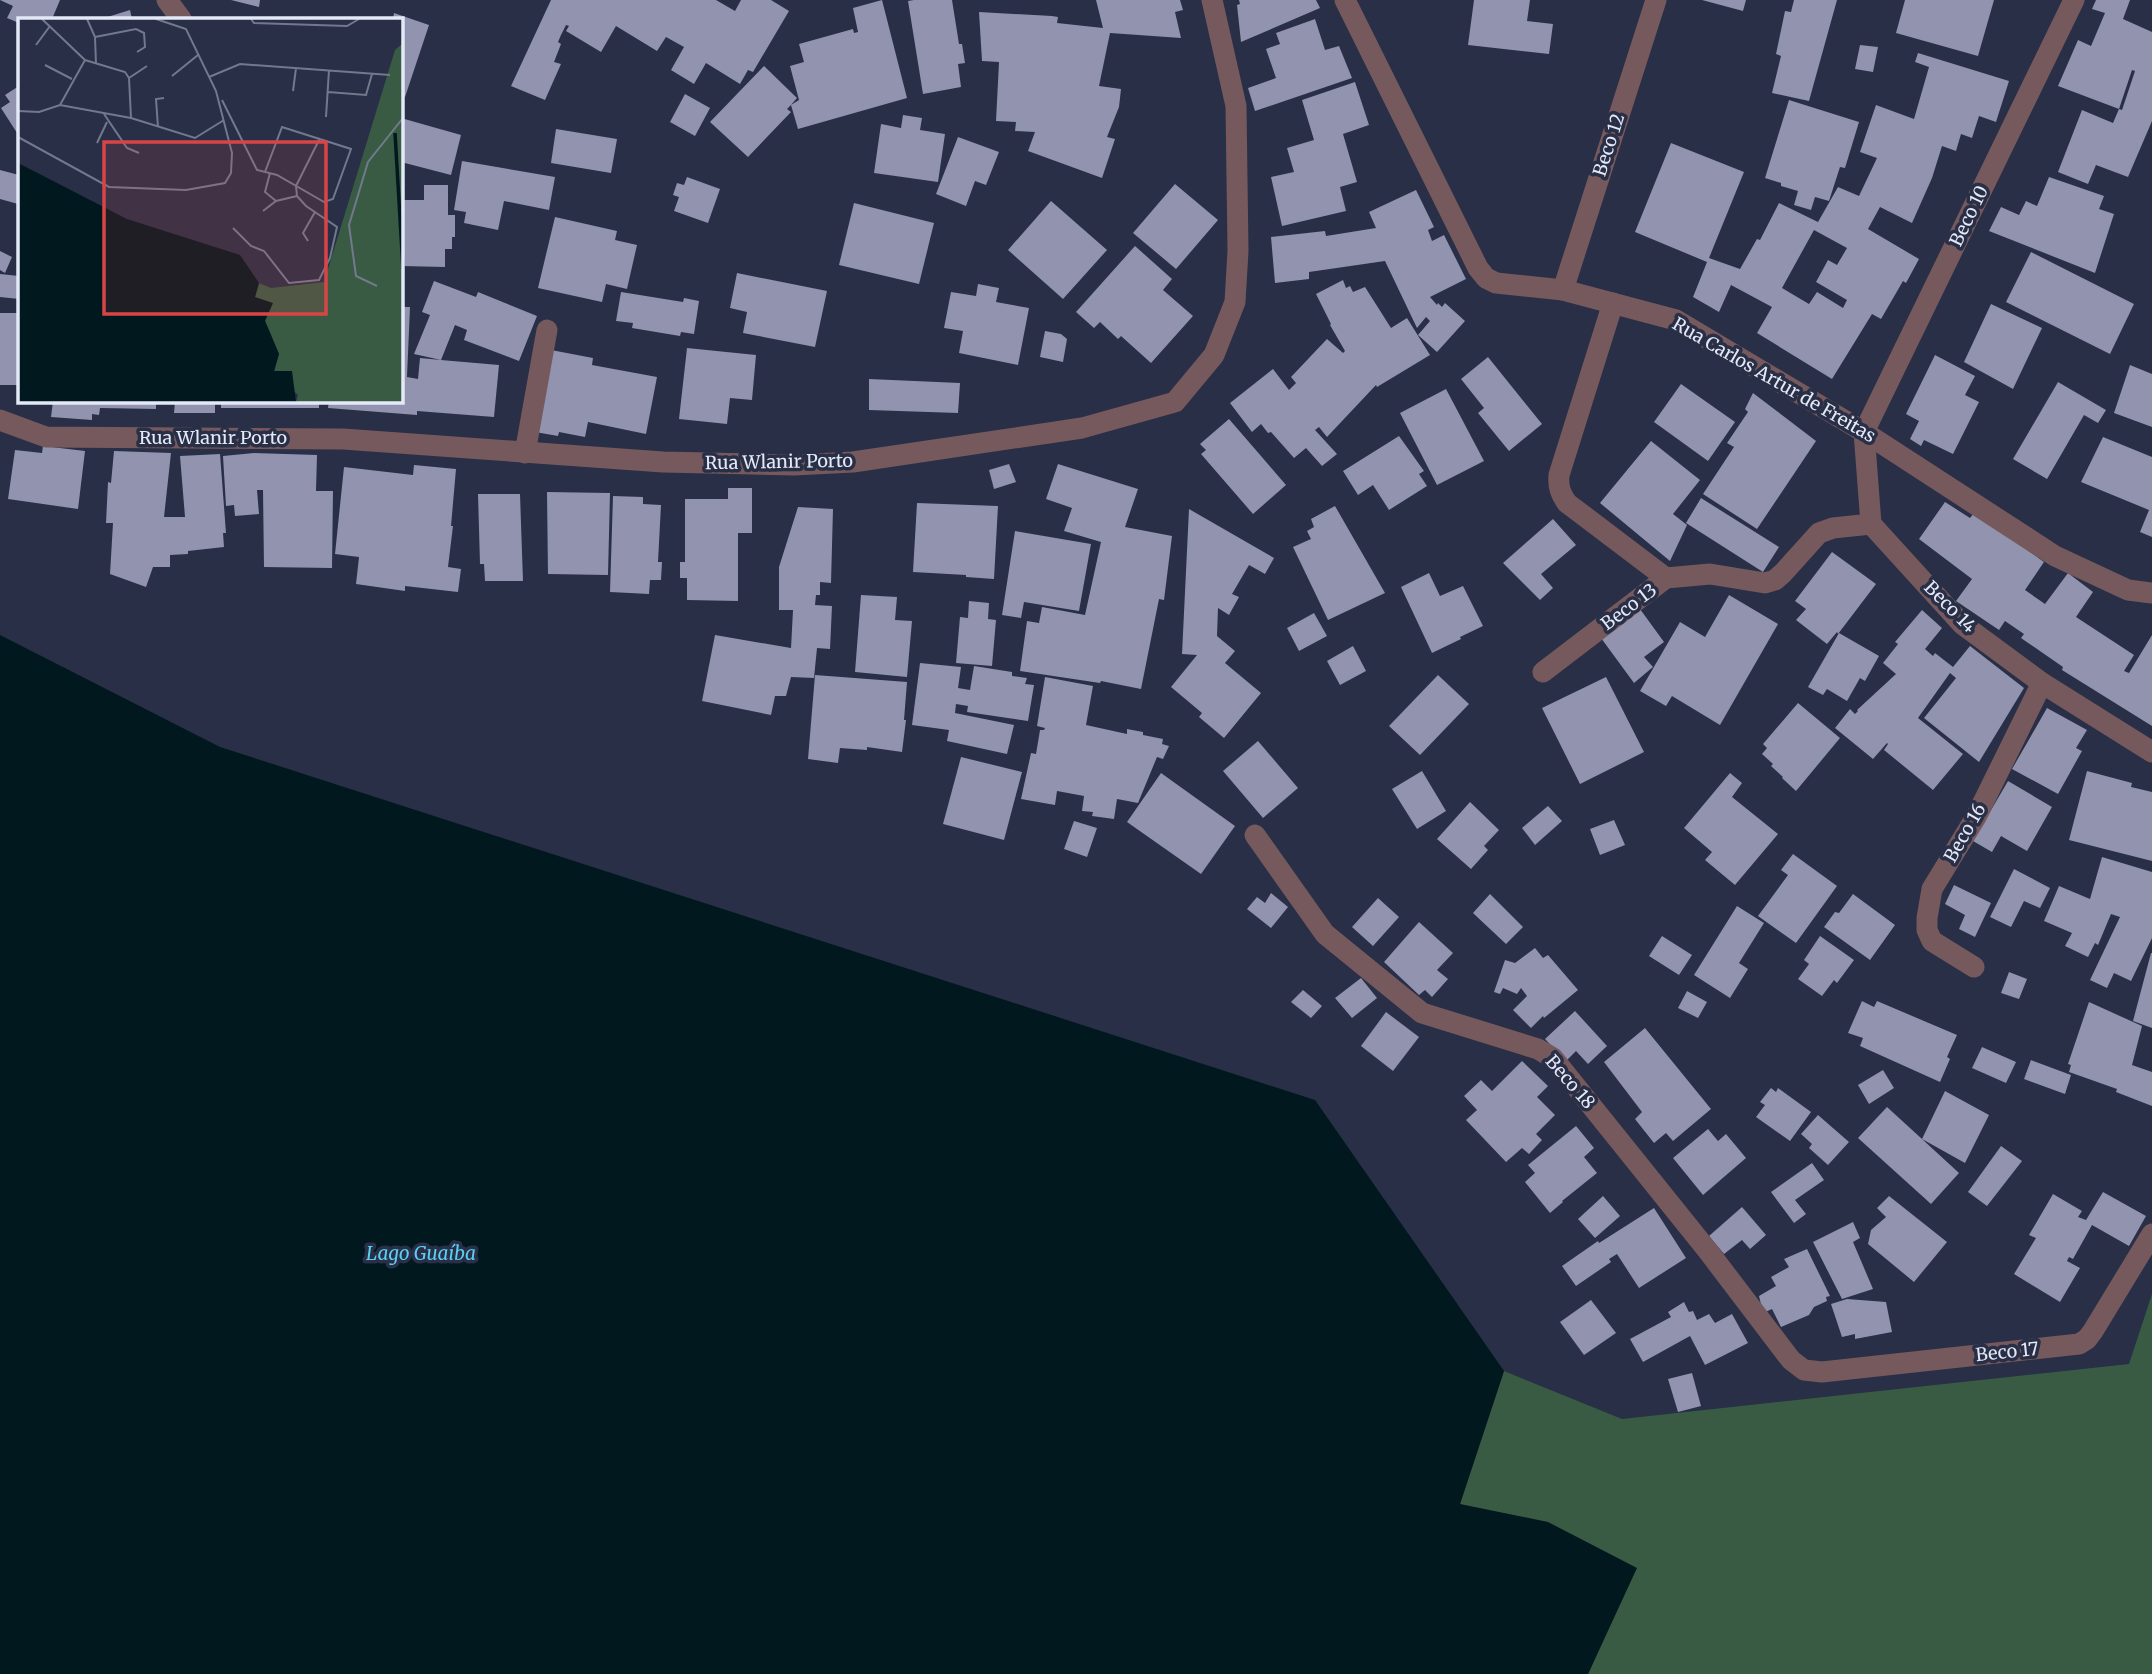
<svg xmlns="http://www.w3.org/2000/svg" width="2152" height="1674" viewBox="0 0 2152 1674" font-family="Merriweather,serif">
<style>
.green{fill:#395b43}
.water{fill:#01181f}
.building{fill:#9293af;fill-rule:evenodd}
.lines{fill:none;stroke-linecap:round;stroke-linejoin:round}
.lane{stroke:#76595d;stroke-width:21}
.street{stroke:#76595d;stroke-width:21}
.labels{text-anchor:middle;stroke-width:7;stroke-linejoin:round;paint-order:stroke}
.street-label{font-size:18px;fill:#e4e9f8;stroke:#282f46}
.water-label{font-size:19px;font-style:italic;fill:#5acff2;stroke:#282f46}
.inset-river{fill:none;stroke:#01181f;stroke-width:3.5}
.inset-road{fill:none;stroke:#73798d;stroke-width:2}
.view{fill:#d84547;fill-opacity:0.15;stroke:#d84547;stroke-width:3.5}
.inset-edge{fill:none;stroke:#e4e9f8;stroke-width:3.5}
</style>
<rect width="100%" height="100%" fill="#282f46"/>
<!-- green -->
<polygon class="green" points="2152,1294 2152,1674 1588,1674 1636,1568 1460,1504 1504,1371 1622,1419 2129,1364"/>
<!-- water -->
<polygon class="water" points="0,635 220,747 1315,1100 1504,1371 1460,1504 1548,1522 1637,1568 1588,1674 0,1674"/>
<!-- building -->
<g class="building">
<polygon points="0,0 60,0 52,19 38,17 37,19 19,19 19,23 7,18 13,6"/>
<polygon points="231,0 260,0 259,7"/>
<polygon points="551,0 716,0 735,11 741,0 771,0 789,11 753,72 748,70 740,84 706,63 694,84 671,70 684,47 666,37 657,51 616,26 601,52 566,31 569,26 566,25 561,35 558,42 561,44 554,62 561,64 545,100 511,86"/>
<polygon points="882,0 907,98 798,129 791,105 787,109 791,112 748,157 710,122 764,66 797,98 791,105 799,100 790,66 804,62 799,44 853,29 854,33 858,32 853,8"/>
<polygon points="914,0 952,0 959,44 962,44 965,63 958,64 961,87 923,94 908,1"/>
<polygon points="1096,0 1180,0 1183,10 1175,12 1181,38 1110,33 1099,86 1121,89 1119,107 1107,137 1115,139 1102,178 1028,151 1035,132 1015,131 1016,122 996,121 999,62 982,61 979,12 1052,16 1058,17 1057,23 1103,28"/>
<polygon points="1239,0 1316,0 1320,8 1241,42 1237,5 1240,4"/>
<polygon points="1474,0 1530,0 1527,21 1553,24 1549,54 1468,45"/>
<polygon points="1702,0 1746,0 1743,11"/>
<polygon points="1794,0 1837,0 1809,101 1772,93 1781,56 1776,54 1785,11 1791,12"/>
<polygon points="1905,0 1994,0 1978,56 1896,33"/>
<polygon points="2096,0 2130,0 2123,19 2152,32 2152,121 2128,177 2096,165 2088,184 2058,172 2082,110 2113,123 2119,109 2122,110 2135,71 2132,70 2119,109 2058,86 2078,40 2091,46 2105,13 2092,9"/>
<polygon points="130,10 132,19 101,19"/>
<polygon points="394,13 429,25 405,97 401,96 401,19 393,19"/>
<polygon points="1315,19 1325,50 1339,46 1352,78 1255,111 1248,88 1276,78 1266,49 1280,44 1276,33"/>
<polygon points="1860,45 1878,47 1873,72 1855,69"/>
<path d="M1918 53 2009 81 1996 122 1979 116 1972 138 1961 134 1956 151 1942 146 1932 178 1912 223 1880 207 1868 229 1919 259 1906 283 1903 281 1881 319 1872 314 1832 379 1757 333 1772 307 1731 285 1719 312 1693 297 1707 262 1635 232 1671 143 1744 172 1709 258 1740 269 1757 239 1760 240 1779 203 1818 222 1838 187 1859 196 1877 158 1860 152 1876 105 1914 119 1929 67 1915 62ZM1814 230 1847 248 1837 265 1828 260 1816 282 1847 300 1843 308 1817 292 1809 304 1782 288Z"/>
<polygon points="1355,82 1369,125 1343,134 1357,182 1340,187 1346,211 1282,226 1271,177 1294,172 1287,148 1314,140 1302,100"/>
<polygon points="19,86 19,136 1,108 10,102 5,95"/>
<polygon points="685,94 710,108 695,136 670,122"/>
<polygon points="1789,100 1859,122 1845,168 1840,167 1829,201 1815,197 1811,210 1794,205 1798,191 1781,186 1781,183 1765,178"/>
<polygon points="903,115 922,118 920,130 945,134 938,182 874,173 881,124 901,128"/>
<polygon points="401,118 461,135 451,175 401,162"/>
<polygon points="556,129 617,139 611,173 551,163"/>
<polygon points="958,137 999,152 986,185 975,181 966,206 936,194"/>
<polygon points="462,161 555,177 549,210 504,201 498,230 464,223 466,212 454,210"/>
<polygon points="0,170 19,175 18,204 0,199"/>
<polygon points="687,177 720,189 708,223 674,211 679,197 673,195 677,183 684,185"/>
<polygon points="2049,177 2104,196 2099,209 2114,214 2095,273 1989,231 2001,207 2019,215 2026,201 2037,206"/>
<polygon points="1175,184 1218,220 1176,269 1133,233"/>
<polygon points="424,185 448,185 448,215 455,215 455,237 452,237 452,249 445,249 445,267 401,266 401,200 424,200"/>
<polygon points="1416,190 1434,227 1428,230 1432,241 1444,235 1466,279 1430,297 1437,305 1438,303 1442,307 1445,303 1465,321 1437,352 1418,335 1430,321 1426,317 1417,328 1385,261 1309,272 1309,279 1275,283 1271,237 1325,231 1326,236 1376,228 1369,212"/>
<polygon points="1051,201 1107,250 1063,299 1008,250"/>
<polygon points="854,203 934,223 919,284 839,265"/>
<polygon points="555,217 617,231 615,240 637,245 627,289 606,284 602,302 538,288"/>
<polygon points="1135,246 1172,279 1163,290 1193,316 1151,363 1121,336 1118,339 1100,322 1094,328 1076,312"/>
<polygon points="0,251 12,257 5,273 0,270"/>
<polygon points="2031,252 2134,304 2110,354 2006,302"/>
<polygon points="737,273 827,291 815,347 743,333 747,312 730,308"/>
<polygon points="0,274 19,276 19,299 0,297"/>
<polygon points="1343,280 1346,288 1350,286 1353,292 1365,287 1391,328 1407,318 1430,355 1377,387 1376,385 1327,437 1319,427 1315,430 1337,454 1322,466 1306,448 1294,458 1271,432 1268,433 1261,424 1252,432 1230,403 1273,369 1289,390 1296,383 1291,377 1327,339 1343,353 1345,351 1330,325 1331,324 1316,294"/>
<polygon points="434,281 476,297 478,292 537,316 519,361 464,340 467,330 455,325 441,360 499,365 494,417 417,411 417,415 328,408 329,401 401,401 401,307 410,307 407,377 418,379 420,358 441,360 414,354 430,315 422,312"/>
<polygon points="978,284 999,288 996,302 1029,308 1018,365 959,353 963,331 944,328 951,292 976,296"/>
<polygon points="621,292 683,302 684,298 699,301 694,334 681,332 680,336 632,328 633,323 616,321"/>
<polygon points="1991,304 2042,328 2013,389 1964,362"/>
<rect x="0" y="313" width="19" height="72"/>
<polygon points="1045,331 1061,334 1067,339 1063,362 1040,357"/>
<polygon points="687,348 756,355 752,400 730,398 727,424 679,419"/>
<polygon points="551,350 593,358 592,365 657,377 646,434 588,422 585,437 559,432 558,436 535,432"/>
<polygon points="1935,355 1975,376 1965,395 1979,402 1953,454 1924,440 1921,446 1910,439 1919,421 1906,414"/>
<polygon points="1488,357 1542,424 1509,451 1478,413 1484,408 1461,379"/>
<polygon points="2130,365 2152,374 2152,427 2114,413"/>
<polygon points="869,379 960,383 958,413 869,410"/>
<polygon points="2058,382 2106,410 2098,423 2084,415 2047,479 2013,459"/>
<polygon points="1681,384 1735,422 1708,461 1654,422"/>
<polygon points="1446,389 1484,461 1437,485 1400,413"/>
<polygon points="1753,393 1816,441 1757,529 1703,494 1734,447 1727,443 1748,412 1745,409"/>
<polygon points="53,401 156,401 156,409 100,408 99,415 92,414 92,420 51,417"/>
<polygon points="175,401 215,401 215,413 174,413"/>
<rect x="221" y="401" width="98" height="7"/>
<polygon points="1229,419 1286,485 1253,514 1201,454 1206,450 1200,444"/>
<polygon points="1399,436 1424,471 1419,474 1427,486 1389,510 1373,485 1358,495 1343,471"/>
<polygon points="2103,437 2152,457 2152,537 2140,532 2149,510 2081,482"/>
<polygon points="1651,441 1700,480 1673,514 1687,525 1670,561 1600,503"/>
<polygon points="43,446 85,451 78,509 8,499 15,450 42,453"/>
<polygon points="114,451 171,453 164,517 185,517 180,456 220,454 226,533 223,533 224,547 188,551 188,554 170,555 170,567 153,567 146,587 110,574 113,523 106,523 108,482 111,483"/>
<polygon points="254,453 317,455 316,491 333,491 332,568 264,567 263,490 257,490 259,514 235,516 234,505 226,506 223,456"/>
<polygon points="1009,464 1016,482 994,489 989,470"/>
<polygon points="1058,464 1138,489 1125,527 1172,536 1164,600 1159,599 1141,689 1101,681 1100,683 1020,671 1027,621 1039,623 1042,607 1085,615 1101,542 1064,531 1072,508 1046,499"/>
<polygon points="414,465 456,469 451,526 453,526 448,567 461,569 458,592 405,586 405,591 356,584 359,557 335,554 344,467 413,475"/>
<polygon points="728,488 752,488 752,533 738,533 738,601 687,600 687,578 680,578 680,562 685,562 685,499 728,499"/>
<polygon points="547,492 610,493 608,575 548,574"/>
<polygon points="478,494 520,494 523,581 485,581 484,564 480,564"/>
<polygon points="613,496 643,497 643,504 661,505 658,562 662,562 661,580 650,580 649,594 610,592"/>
<polygon points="1701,498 1779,547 1763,572 1686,523"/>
<polygon points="1945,502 1970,518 1975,512 2044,562 2025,590 2045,604 2068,573 2093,592 2076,617 2134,655 2124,671 2129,673 2152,635 2152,726 2062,670 2063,667 2021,638 2024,634 2005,621 1999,630 1956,601 1972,579 1919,539"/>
<polygon points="917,503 998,506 994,579 966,577 966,575 913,572"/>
<polygon points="1335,506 1385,593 1328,620 1293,547 1311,539 1307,531 1314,527 1311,519"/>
<polygon points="798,507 833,509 831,583 820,582 820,595 816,595 815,605 832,606 830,649 817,648 814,678 791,677 786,696 775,696 771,715 702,701 715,635 791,648 793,610 779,610 779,567"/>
<polygon points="1189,509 1274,558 1265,574 1249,565 1232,594 1239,597 1229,615 1218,608 1217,636 1235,651 1225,663 1261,693 1224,738 1199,717 1202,713 1171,687 1197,655 1182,654"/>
<polygon points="1553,519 1576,545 1541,574 1553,588 1540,600 1503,563"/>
<polygon points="1015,531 1091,544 1079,611 1024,602 1021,618 1002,615"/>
<polygon points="1832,552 1876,584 1838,634 1837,632 1827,644 1796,620 1806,609 1795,601"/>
<polygon points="1429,573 1440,596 1463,586 1483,626 1460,637 1461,639 1432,653 1401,587"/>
<polygon points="861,595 897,597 895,620 912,621 907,677 855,672"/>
<polygon points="1729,595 1778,624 1720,725 1672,696 1666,706 1640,691 1680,622 1705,637"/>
<polygon points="969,601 989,603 988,619 996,620 992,666 956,663 960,617 968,618"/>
<polygon points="1640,609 1664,642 1644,657 1653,667 1634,683 1601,638"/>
<polygon points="1922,610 1942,628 1925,649 1933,656 1935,653 1953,667 1970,646 2024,688 1979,762 1924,718 1956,678 1950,673 1918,718 1963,754 1933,790 1884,750 1888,744 1887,743 1873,759 1835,728 1850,709 1855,714 1858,711 1857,710 1896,674 1883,663 1898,644 1895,642"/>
<polygon points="1314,613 1327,636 1299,651 1287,628"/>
<polygon points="1839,633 1879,656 1865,681 1860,678 1847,701 1827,689 1823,695 1808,687"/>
<polygon points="1353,646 1366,671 1340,685 1327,661"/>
<polygon points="920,663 961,667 958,688 970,690 974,666 1012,672 1012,676 1027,678 1025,684 1034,685 1028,721 967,712 968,706 956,704 955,713 1014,725 1007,754 947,741 949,730 912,725"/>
<polygon points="815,675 907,682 904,720 906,720 902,752 867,747 867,750 840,748 838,763 808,759"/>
<polygon points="1438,675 1469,704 1420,755 1389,726"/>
<polygon points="1045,677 1093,686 1086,725 1127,734 1127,729 1143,732 1143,735 1163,739 1162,744 1169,746 1163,759 1157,757 1138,803 1117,799 1114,819 1092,816 1093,812 1082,811 1084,796 1057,791 1055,805 1021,799 1031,753 1036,754 1040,730 1044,730 1045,728 1037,726"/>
<polygon points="1606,677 1644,752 1580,784 1542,708"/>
<polygon points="1798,703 1840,738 1796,791 1782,778 1783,777 1771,766 1773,764 1762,754 1767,748 1763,744"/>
<polygon points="2047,708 2087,730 2076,748 2082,751 2058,794 2012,769"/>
<polygon points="1258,741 1298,788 1263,818 1223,771"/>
<polygon points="961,757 1022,772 1004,840 943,824"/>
<polygon points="1422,771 1446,811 1417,829 1392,789"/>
<polygon points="2087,771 2132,783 2131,787 2152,792 2152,861 2069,840"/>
<polygon points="1161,773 1235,826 1201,874 1127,822"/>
<polygon points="1730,773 1742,783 1732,797 1778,834 1735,885 1705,860 1712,852 1684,828"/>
<polygon points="2008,781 2052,807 2027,851 2001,836 1992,852 1973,841"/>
<polygon points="1470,802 1499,830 1484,846 1488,850 1471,869 1437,839"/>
<polygon points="1548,806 1562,821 1535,845 1522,828"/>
<polygon points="1614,820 1625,845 1600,855 1590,829"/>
<polygon points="1074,821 1097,828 1087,857 1064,849"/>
<polygon points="1793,854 1837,886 1796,943 1758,916 1788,875 1781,870"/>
<polygon points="2102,857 2152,872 2152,938 2131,981 2114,973 2107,988 2090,980 2120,917 2111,914 2098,945 2095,943 2088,957 2065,946 2072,933 2044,921 2059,886 2090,899"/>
<polygon points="2014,869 2050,888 2040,908 2024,901 2011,927 1990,917"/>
<polygon points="1954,885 1991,903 1975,937 1959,929 1965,915 1945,904"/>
<polygon points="1271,893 1288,907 1271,928 1247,909 1257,897 1265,903"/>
<polygon points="1490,894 1523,927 1506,944 1473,913"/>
<polygon points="1853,894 1895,925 1870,960 1824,927 1835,912 1839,913"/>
<polygon points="1378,898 1399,917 1373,946 1352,927"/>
<polygon points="1737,906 1764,923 1739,963 1748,969 1730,998 1694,975"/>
<polygon points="1419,922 1453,953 1437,970 1448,979 1432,997 1425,990 1419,995 1384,962"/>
<polygon points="1662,936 1692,955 1679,975 1649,956"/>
<polygon points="1820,936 1854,960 1837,983 1834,980 1822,996 1798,979 1809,964 1804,960"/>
<polygon points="1535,948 1543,958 1548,955 1578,990 1544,1018 1543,1016 1531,1028 1513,1010 1527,996 1521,988 1517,994 1503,988 1500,994 1494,992 1505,960 1515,963"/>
<polygon points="2151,953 2152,953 2152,1028 2133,1021"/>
<polygon points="2009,972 2027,979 2019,999 2001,993"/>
<polygon points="1361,978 1377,998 1352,1018 1335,998"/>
<polygon points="1303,990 1322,1006 1311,1018 1291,1002"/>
<polygon points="1687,991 1707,1002 1698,1018 1678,1008"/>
<polygon points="1862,1001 1874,1007 1877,1001 1957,1035 1947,1057 1950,1059 1940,1082 1860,1046 1863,1038 1848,1033"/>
<polygon points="2089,1002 2142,1026 2132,1065 2152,1072 2152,1106 2116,1092 2117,1089 2069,1072 2071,1065 2068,1064"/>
<polygon points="1575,1011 1607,1046 1588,1064 1576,1051 1566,1061 1545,1039"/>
<polygon points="1386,1012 1419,1037 1393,1071 1361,1046"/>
<polygon points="1645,1028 1711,1109 1673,1141 1666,1133 1654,1143 1635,1119 1642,1112 1604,1062"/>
<polygon points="1982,1047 2016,1062 2006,1083 1972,1068"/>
<polygon points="2031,1060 2071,1075 2065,1094 2024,1079"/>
<polygon points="1522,1061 1548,1086 1537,1097 1555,1115 1536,1134 1542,1140 1529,1154 1522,1148 1506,1162 1466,1120 1477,1110 1464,1096 1481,1080 1492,1091"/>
<polygon points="1883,1070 1894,1088 1869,1104 1858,1085"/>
<polygon points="1771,1088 1776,1092 1778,1088 1811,1112 1790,1141 1756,1117 1765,1105 1760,1102"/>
<polygon points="1945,1091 1989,1115 1965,1163 1922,1139 1959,1173 1931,1204 1858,1138 1887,1107 1922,1139"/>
<polygon points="1818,1115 1849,1142 1828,1165 1809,1148 1812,1144 1801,1134"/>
<polygon points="1576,1126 1594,1148 1584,1157 1597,1173 1562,1201 1563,1202 1550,1213 1525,1182 1535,1173 1528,1165"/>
<polygon points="1708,1129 1718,1141 1726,1134 1746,1158 1703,1195 1673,1158"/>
<polygon points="2001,1146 2022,1161 1987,1206 1968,1192"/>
<polygon points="1812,1163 1824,1180 1795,1200 1806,1214 1794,1223 1771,1192"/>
<polygon points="2103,1192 2146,1216 2129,1246 2092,1225 2073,1259 2069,1257 2067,1261 2080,1268 2060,1302 2014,1274 2036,1238 2029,1235 2053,1194 2082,1211 2078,1217 2086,1220"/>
<polygon points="1603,1196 1620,1216 1595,1238 1578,1219"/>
<polygon points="1889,1196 1947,1242 1914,1282 1868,1244 1871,1230 1886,1217 1877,1208"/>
<polygon points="1742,1207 1766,1235 1750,1249 1742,1240 1724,1254 1709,1236"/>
<polygon points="1654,1208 1686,1258 1639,1288 1617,1254 1609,1259 1611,1262 1576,1286 1562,1266 1598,1241 1599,1243"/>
<polygon points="1853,1222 1860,1238 1853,1242 1873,1289 1842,1299 1813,1242"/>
<polygon points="1807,1249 1830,1296 1826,1297 1827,1301 1814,1307 1809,1315 1781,1327 1772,1309 1763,1313 1759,1296 1776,1286 1771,1277 1789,1267 1784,1259"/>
<polygon points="1847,1299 1886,1302 1892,1332 1855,1339 1855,1334 1842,1337 1831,1304"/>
<polygon points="1591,1300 1616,1333 1584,1355 1560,1322"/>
<polygon points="1684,1302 1689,1312 1693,1311 1697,1320 1709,1314 1715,1323 1732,1314 1748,1343 1705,1365 1690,1336 1643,1362 1630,1339 1671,1317 1668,1312"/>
<polygon points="1692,1373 1701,1406 1678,1412 1668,1379"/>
</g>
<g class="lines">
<!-- lane -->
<g class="lane">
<polyline points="167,0 181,19"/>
<path d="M1613 303 1559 475C1558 486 1560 493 1567 503L1666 578"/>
<polyline points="525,453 547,330"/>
<polyline points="1543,672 1666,578 1710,574 1765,583 1775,580 1783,573 1819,533 1833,528 1871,524"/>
<polyline points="1974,967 1932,941 1927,930 1927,918 1932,889 1976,817 2042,683"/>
</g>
<!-- street -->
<g class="street">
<polyline points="1345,0 1478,268 1486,278 1496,283 1563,290 1676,320 1864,432 2055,556 2128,590 2152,593"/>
<polyline points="2074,0 1864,432 1871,524 1962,624 2042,683 2152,752"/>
<polyline points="1563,290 1656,0"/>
<polyline points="0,420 46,437 343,439 663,462 794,465 853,462 1082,428 1175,402 1214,355 1235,302 1238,251 1236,106 1212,0"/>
<polyline points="1255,835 1325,934 1422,1013 1538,1049 1553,1058 1708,1251 1791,1360 1804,1370 1822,1372 2079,1344 2087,1339 2093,1331 2152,1234"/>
</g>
</g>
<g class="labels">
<!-- street labels -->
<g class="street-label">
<text transform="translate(1609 145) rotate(-72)" y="6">Beco 12</text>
<text transform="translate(1969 216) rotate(-64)" y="6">Beco 10</text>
<text transform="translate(1774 380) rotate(30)" y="6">Rua Carlos Artur de Freitas</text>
<text x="213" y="444">Rua Wlanir Porto</text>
<text transform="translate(779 462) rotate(-1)" y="6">Rua Wlanir Porto</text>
<text transform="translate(1629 607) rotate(-37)" y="6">Beco 13</text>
<text transform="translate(1950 607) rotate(45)" y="6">Beco 14</text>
<text transform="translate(1965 833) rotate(-60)" y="6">Beco 16</text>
<text transform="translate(1570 1082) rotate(49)" y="6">Beco 18</text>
<text transform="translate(2007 1352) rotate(-6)" y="6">Beco 17</text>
</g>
<!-- water labels -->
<g class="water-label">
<text x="421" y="1260">Lago Guaíba</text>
</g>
</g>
<!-- overview -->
<g transform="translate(18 18)">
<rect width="385" height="385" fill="#282f46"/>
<path d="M385 25V384H278L280 377 256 354 261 336 237 279 241 265 253 270 306 264 377 32Z" fill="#395b43"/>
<path d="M0 145 109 201 222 237 241 265 237 279 255 285 247 303 261 336 256 353H274L278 384H0Z" fill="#01181f"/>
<path class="inset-river" d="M377 115 385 251"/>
<path class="inset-road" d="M24 1 67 42 107 54 111 60 113 100M69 1 77 19 78 46M233 1 236 5 329 8 341 1M77 19 118 11 126 15 127 29 119 34M18 27 32 8M27 47 54 61M154 58 180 37M191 59 222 46 372 57M111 60 129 48M275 73 278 50M310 74 348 77 354 56M204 82 239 152 259 157 306 184 315 181 333 131 264 109 247 154M42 87 67 42M0 93 21 94 42 87 113 100 177 120 206 102M86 96 109 130 121 135M308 99 311 52M140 109 138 81 146 80M0 119 91 169 168 172 207 165 213 155 214 135 198 73 168 11 138 1M79 125 89 104M252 155 247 174 258 183M245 193 258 183 279 178M215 210 233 228 246 233 271 265 301 262 312 240 319 209 288 188 279 178 278 168 302 120M290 223 285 215 297 194M359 268 338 258 331 207 350 144 385 100"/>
<path class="view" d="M86 124H308V296H86Z"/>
<rect width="385" height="385" class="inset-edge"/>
</g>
</svg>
